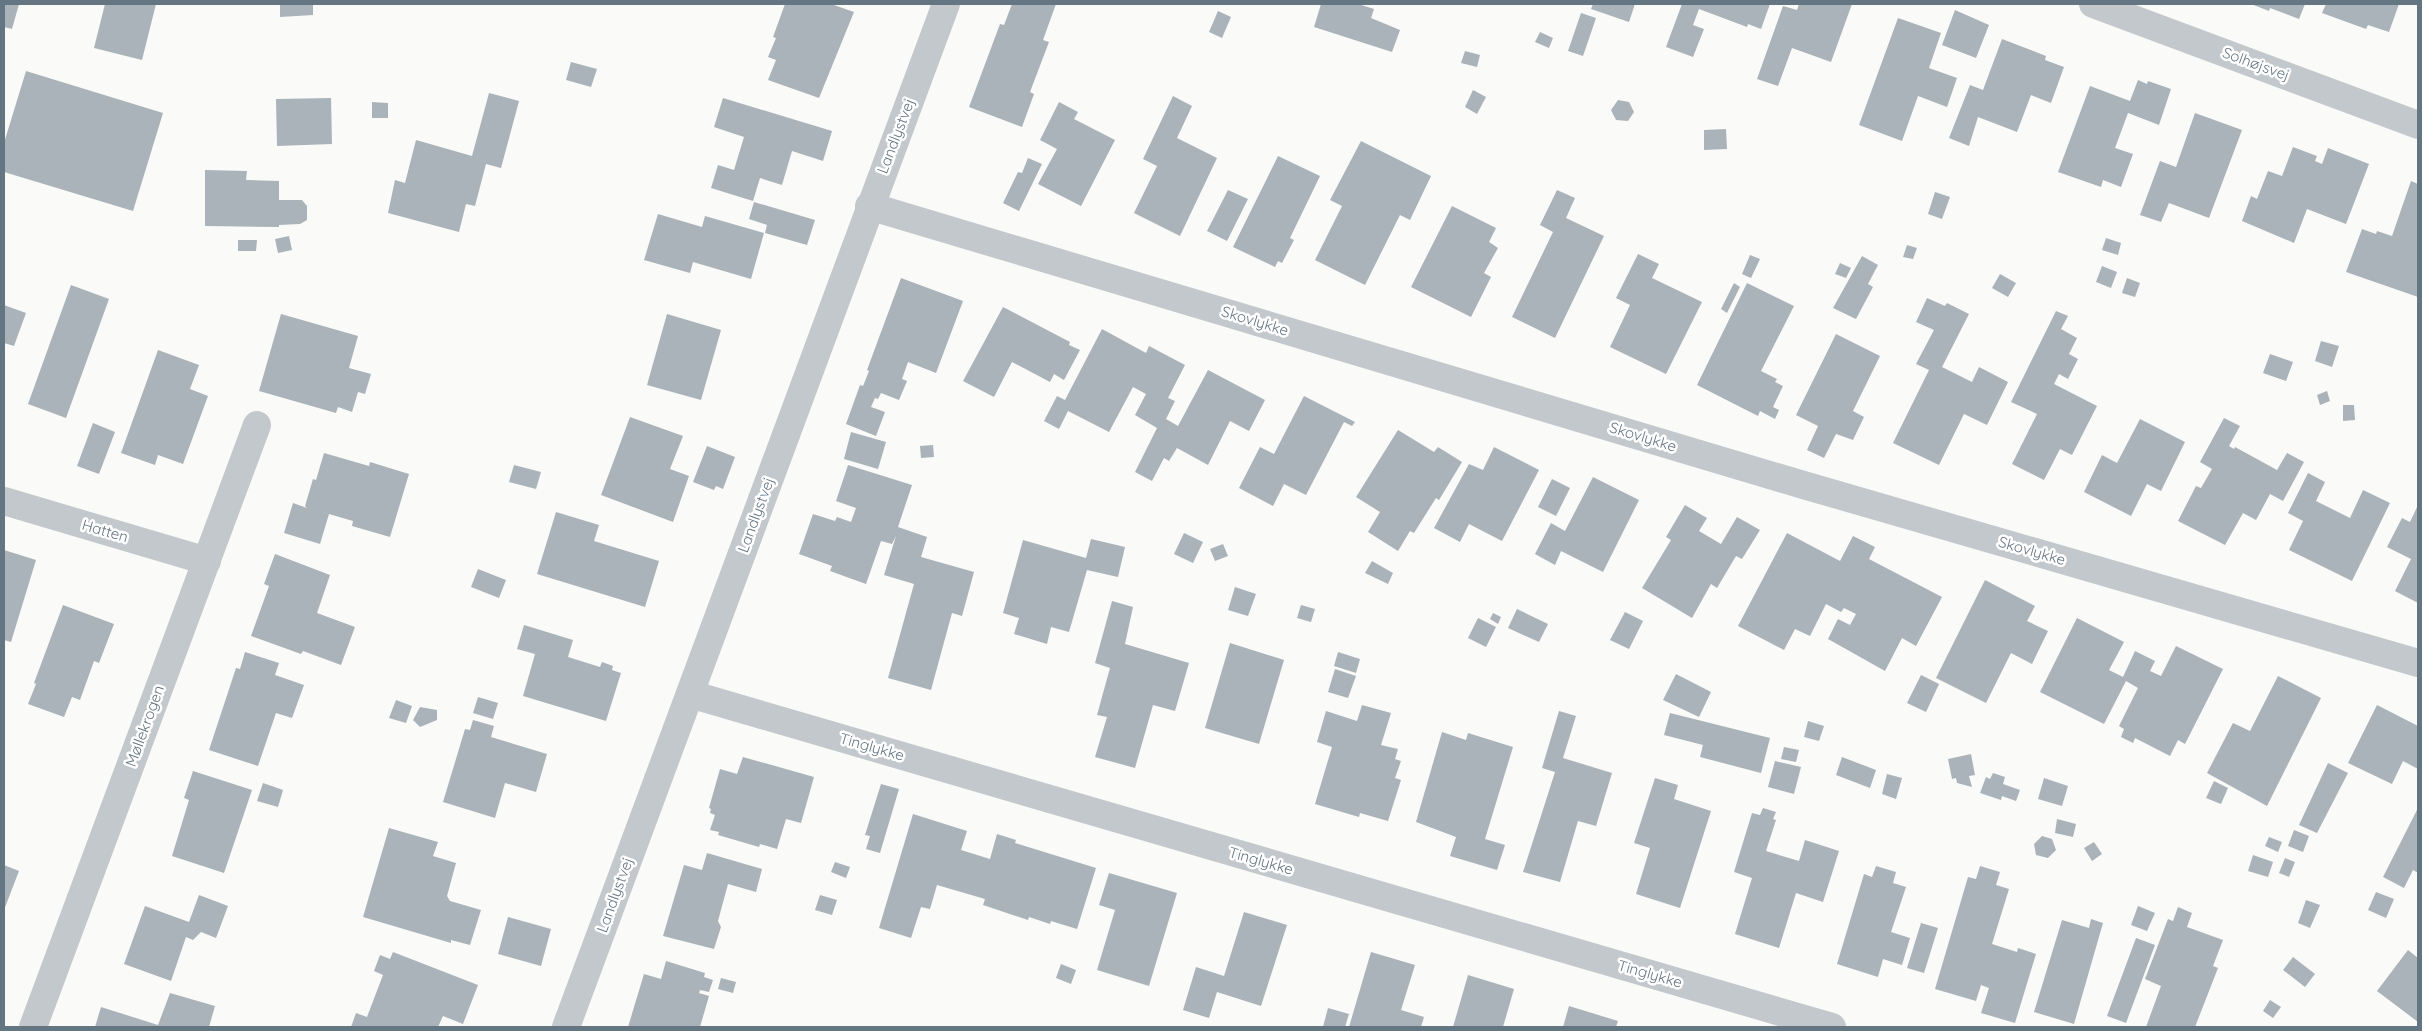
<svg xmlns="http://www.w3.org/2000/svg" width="2422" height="1031" viewBox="0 0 2422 1031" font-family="Quicksand,sans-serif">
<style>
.building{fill:#aab3b9}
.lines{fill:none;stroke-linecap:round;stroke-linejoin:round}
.minor{stroke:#c3c8cc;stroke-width:28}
.labels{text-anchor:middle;stroke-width:5;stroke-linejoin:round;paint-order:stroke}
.street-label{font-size:15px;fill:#657683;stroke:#fff}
</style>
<rect width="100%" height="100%" fill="#fafaf8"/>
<!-- building -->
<g class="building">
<polygon points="4,4 19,4 12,29 4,27"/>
<polygon points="105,4 156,4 142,60 94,48"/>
<polygon points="280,4 313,4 313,15 280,17"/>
<polygon points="785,4 831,4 854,12 819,98 768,80 776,60 768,57 776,38 773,37"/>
<polygon points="1012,4 1056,4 1043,40 1049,42 1030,92 1034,94 1022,127 969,107 1000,24 1004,25"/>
<polygon points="1321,4 1340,5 1358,4 1374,9 1371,18 1400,30 1392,52 1314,27"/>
<polygon points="1593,4 1635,4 1629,22 1591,9"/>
<polygon points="1682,4 1770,4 1761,29 1748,24 1747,27 1699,9 1693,25 1704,29 1693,57 1666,47"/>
<polygon points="1799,4 1852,4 1831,62 1792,48 1778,86 1757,79 1783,6 1797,10"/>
<polygon points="2251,4 2305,4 2299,19 2270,8 2269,11"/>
<polygon points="2326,4 2399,4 2389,32 2368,25 2366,29 2322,13"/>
<polygon points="1955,10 1989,25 1976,58 1942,45"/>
<polygon points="1218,11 1231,17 1222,38 1209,32"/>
<polygon points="1581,13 1596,18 1583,56 1568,51"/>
<polygon points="1898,18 1941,33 1929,68 1957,78 1947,107 1918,96 1902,141 1859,125"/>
<polygon points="1540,32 1553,38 1549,48 1535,42"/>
<polygon points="2002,39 2046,56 2045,60 2064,67 2051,103 2031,95 2017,132 1978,117 1969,146 1949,138 1970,85 1983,90"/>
<polygon points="1465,51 1480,55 1477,67 1461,63"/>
<polygon points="571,62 597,69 591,87 566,80"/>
<polygon points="26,71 163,113 133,211 4,172 4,143"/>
<polygon points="2138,80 2147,84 2148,81 2171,89 2159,125 2128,113 2115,148 2133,154 2121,187 2103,180 2101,187 2058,172 2090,86 2130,101"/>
<polygon points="1473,90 1486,97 1477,114 1465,107"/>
<polygon points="489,93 519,101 501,168 486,164 475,206 466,204 459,232 388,213 395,180 405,183 416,140 472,156"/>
<polygon points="1173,96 1192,106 1177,138 1217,158 1180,236 1134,213 1157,166 1143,159"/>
<polygon points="331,98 332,144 277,146 276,99"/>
<polygon points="723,98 832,131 823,161 792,151 782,185 760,178 753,201 711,188 718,165 734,170 744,137 714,127"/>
<polygon points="1618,100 1629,102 1634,112 1628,121 1616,120 1611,110"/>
<polygon points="372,102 388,103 388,118 372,118"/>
<polygon points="1059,102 1078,112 1074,119 1115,140 1081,206 1038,184 1057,149 1040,140"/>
<polygon points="2195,113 2242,130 2209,218 2169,203 2161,222 2140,215 2160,161 2176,167"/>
<polygon points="1726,129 1727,149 1704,150 1704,130"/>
<polygon points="1361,141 1431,176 1410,220 1400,215 1365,285 1315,260 1342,206 1330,200"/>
<polygon points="2293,147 2317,156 2315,161 2322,164 2328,148 2369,164 2346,224 2307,209 2294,243 2242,221 2251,196 2257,199 2268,171 2282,176"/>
<polygon points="1278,156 1320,176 1290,238 1294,240 1282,263 1278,261 1275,267 1233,247"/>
<polygon points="1028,158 1042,164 1019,211 1003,203 1018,172 1022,173"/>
<polygon points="205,170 247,171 246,180 279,181 279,200 302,200 307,206 307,220 300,224 279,225 279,227 205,226"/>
<polygon points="2411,181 2418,184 2418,297 2346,272 2362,229 2376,234 2377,231 2392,236"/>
<polygon points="1228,190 1248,199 1227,241 1207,231"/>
<polygon points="1557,190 1575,198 1566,218 1604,236 1555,338 1512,317 1553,232 1540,225"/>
<polygon points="1935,192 1950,197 1942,219 1928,214"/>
<polygon points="754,202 815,220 807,245 765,233 767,225 749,219"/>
<polygon points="1452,206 1496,228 1489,242 1498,248 1484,273 1491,277 1471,317 1411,287"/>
<polygon points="658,214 702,227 705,216 764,233 751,279 693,262 690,273 644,260"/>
<polygon points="289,236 292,250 278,253 275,239"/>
<polygon points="2106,238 2121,243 2118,255 2102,250"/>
<polygon points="238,240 257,240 256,251 238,251"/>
<polygon points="1907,245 1917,248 1913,259 1903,257"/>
<polygon points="1638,254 1659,264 1652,278 1702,302 1666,374 1610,347 1630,305 1616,298"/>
<polygon points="1750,255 1760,259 1751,278 1742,274"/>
<polygon points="1862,256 1878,265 1868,284 1873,287 1856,319 1833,308"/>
<polygon points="1840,263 1851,268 1846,278 1835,274"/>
<polygon points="2102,266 2117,272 2111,288 2096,282"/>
<polygon points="2000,274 2016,283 2008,297 1992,288"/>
<polygon points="901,278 963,301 936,373 908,362 902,379 907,381 899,400 881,393 878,399 875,398 871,407 885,412 876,436 846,424 860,385 863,386 869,371 867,370"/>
<polygon points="2127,278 2140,283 2135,297 2122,293"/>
<polygon points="1734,283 1740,287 1727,313 1721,309"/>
<polygon points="1747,283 1794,306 1761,371 1777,379 1775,382 1783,386 1773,407 1779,410 1775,419 1760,411 1758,416 1697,385"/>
<polygon points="71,285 109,299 66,418 28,404"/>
<polygon points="1927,298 1945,306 1947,303 1969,314 1942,367 1972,382 1979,367 2008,382 1987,425 1964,414 1939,465 1893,443 1929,370 1916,364 1934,330 1916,322"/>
<polygon points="4,305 26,313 14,346 4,343"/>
<polygon points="1003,307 1070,342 1069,345 1080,350 1064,380 1054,374 1050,382 1012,362 994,397 963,381"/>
<polygon points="2056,311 2068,316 2061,329 2077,338 2069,354 2078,359 2068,379 2059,374 2054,384 2097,406 2072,455 2060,449 2044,480 2012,464 2037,414 2011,402"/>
<polygon points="281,314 358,336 349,368 371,374 365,394 358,392 352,412 338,407 336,413 259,391"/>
<polygon points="667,314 721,330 701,400 647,385"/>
<polygon points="1102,329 1146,353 1149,346 1185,365 1168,398 1175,401 1166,419 1178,426 1208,370 1265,400 1249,431 1230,421 1208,465 1177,448 1169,461 1164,458 1152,481 1135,472 1157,428 1135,415 1146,394 1133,387 1109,432 1068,411 1059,429 1044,421 1057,396 1065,400"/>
<polygon points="1836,334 1880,356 1853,411 1864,417 1853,440 1836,434 1824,458 1807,450 1818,426 1796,415"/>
<polygon points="2321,341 2339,346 2332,367 2315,361"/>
<polygon points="158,350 199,365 190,389 208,396 183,464 158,455 155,465 121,453"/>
<polygon points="2270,354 2293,362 2286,381 2263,373"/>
<polygon points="2327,391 2330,401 2320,405 2317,395"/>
<polygon points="1304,396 1355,422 1352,426 1344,422 1306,495 1284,484 1273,506 1239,488 1260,447 1274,454"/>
<polygon points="2343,405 2354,405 2355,420 2343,421"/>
<polygon points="630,417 683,436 670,469 689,476 673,522 601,495"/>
<polygon points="2224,418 2240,426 2229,446 2234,449 2235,447 2277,470 2287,453 2304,462 2283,501 2270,494 2256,520 2243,513 2225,545 2178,521 2196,486 2201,488 2212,469 2200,462"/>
<polygon points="2140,419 2185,442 2161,491 2147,484 2131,516 2084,492 2102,455 2117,463"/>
<polygon points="93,423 115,432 99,474 77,466"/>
<polygon points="1398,430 1434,452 1438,447 1462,462 1439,500 1436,498 1414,533 1410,531 1398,551 1368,532 1380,512 1356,497"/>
<polygon points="851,432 886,442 878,469 844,459"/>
<polygon points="933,445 934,457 921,458 920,446"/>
<polygon points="707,446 735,457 723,489 716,486 714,490 693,482"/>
<polygon points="1494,447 1539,470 1502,541 1469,524 1460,542 1434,528 1469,464 1483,470"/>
<polygon points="324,453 369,466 370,462 409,474 390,537 352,526 353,521 329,514 320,544 284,533 293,503 307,508 305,506 313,479 316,480"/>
<polygon points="514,465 541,472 536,489 509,482"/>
<polygon points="848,465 912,485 898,527 927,537 921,557 974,572 962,616 952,613 931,690 888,678 914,584 884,575 896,536 892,544 881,541 866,584 830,571 832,566 799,554 813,514 835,521 837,517 851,522 856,508 836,501"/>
<polygon points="2308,473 2325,482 2316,501 2350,518 2363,490 2390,503 2352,581 2289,550 2303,521 2288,513"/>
<polygon points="1593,477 1639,500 1603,572 1561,551 1555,565 1535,554 1551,523 1565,531"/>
<polygon points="1552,479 1570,488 1556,516 1538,507"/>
<polygon points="1685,505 1707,518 1699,531 1721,544 1737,517 1760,530 1742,559 1736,556 1717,588 1711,584 1692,618 1642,588 1671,540 1666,537"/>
<polygon points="2418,505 2418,603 2395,591 2411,559 2387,547 2402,518 2410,522"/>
<polygon points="556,512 599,525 594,541 659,561 645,607 537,574"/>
<polygon points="1184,533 1203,542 1193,563 1174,554"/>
<polygon points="1787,533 1840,561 1853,536 1875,547 1869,559 1942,597 1916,646 1902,638 1885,671 1828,639 1838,619 1850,625 1856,614 1844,608 1841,612 1826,604 1810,636 1795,629 1784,650 1738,626"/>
<polygon points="1091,539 1125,547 1118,577 1087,570 1069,632 1051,627 1047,644 1014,634 1019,618 1003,613 1023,540 1086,558"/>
<polygon points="1223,544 1228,556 1215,561 1210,549"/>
<polygon points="4,550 36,560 11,642 4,640"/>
<polygon points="275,554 330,575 317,613 355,627 341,665 303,651 301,654 251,636 269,586 264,584"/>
<polygon points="1372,561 1393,573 1388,584 1365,573"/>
<polygon points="478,569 506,580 499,598 471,587"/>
<polygon points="1985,580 2035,606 2027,621 2048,631 2032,664 2011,653 1986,703 1936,678"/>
<polygon points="1235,587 1256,594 1248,616 1228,610"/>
<polygon points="1112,601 1133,607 1125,644 1189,663 1175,711 1153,705 1135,768 1095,757 1107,717 1097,715 1110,668 1095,663"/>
<polygon points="63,605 114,624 99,663 94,661 80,700 72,697 64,717 28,704 36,684 34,683"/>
<polygon points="1301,605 1315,609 1311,622 1297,618"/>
<polygon points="1517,609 1548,624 1539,642 1508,628"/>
<polygon points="1625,612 1643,621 1629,649 1610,640"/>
<polygon points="1493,613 1501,617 1498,624 1490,619"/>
<polygon points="1478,618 1496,627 1486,647 1468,638"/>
<polygon points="2077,618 2124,642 2109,670 2123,677 2135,651 2155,661 2150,671 2161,676 2176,646 2223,669 2185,744 2178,740 2170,756 2135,738 2133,743 2121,737 2124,729 2119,726 2138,688 2126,681 2104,724 2040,692"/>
<polygon points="524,625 573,640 568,657 600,667 602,662 613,666 612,670 621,673 606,721 523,696 535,654 517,649"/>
<polygon points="1230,643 1284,660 1259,744 1205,728"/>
<polygon points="245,652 279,663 275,675 304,685 292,718 276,713 258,766 209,750 236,668 240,669"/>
<polygon points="1338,652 1360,659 1356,673 1334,666"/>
<polygon points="1335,669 1356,676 1348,698 1328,692"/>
<polygon points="1676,674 1711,692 1699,717 1663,700"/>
<polygon points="1921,675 1939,684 1926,712 1907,703"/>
<polygon points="2278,676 2321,698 2267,806 2207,773 2233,723 2250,731"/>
<polygon points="478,697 498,703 493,719 473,713"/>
<polygon points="396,700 412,706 406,723 389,718"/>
<polygon points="1362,705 1391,713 1381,745 1398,749 1395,759 1401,761 1395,778 1401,780 1388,821 1360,813 1359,817 1315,804 1332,747 1317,742 1326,711 1357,721"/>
<polygon points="2377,705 2418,726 2418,769 2403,761 2392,784 2348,763"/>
<polygon points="420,707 437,710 437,720 420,727 413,720"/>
<polygon points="1559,711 1576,716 1563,758 1612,773 1596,826 1578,821 1560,882 1523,872 1555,772 1542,768"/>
<polygon points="1670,713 1770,738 1761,773 1700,757 1703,745 1664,735"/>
<polygon points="473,720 494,726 491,737 547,754 536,792 505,783 495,818 443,802 465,729 470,730"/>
<polygon points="1808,721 1824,726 1819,741 1804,737"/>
<polygon points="1442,732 1466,740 1468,733 1513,747 1485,839 1505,845 1497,870 1450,856 1456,837 1416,822"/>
<polygon points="1784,747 1799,750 1796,762 1781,759"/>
<polygon points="1971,754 1975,775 1969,776 1972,787 1957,783 1956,778 1952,779 1948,759"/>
<polygon points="743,757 814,777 801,823 786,819 777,849 760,844 759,847 718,835 719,832 710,830 715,815 710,813 711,809 709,808 720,769 737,774"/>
<polygon points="1842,757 1876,770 1870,788 1836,775"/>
<polygon points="1775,761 1801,767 1794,794 1768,787"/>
<polygon points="2328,763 2348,773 2317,833 2299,825"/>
<polygon points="193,771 252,790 224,873 172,856 189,800 184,798"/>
<polygon points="1993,773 2005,777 2003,784 2020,790 2016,801 2002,796 2001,800 1980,793 1986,777 1990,779"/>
<polygon points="1887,774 1902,778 1896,799 1882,794"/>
<polygon points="1655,778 1678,785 1674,799 1711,811 1680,908 1636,894 1650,848 1634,843"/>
<polygon points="2044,778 2068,786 2062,806 2038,799"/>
<polygon points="2214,781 2228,788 2221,804 2206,798"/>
<polygon points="263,783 283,790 278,807 257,801"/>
<polygon points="881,784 899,789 880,853 866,849 870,836 865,835"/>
<polygon points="1763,808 1776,812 1773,819 1776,820 1766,851 1799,861 1805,840 1839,851 1823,902 1796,893 1779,948 1735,934 1752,878 1734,872 1752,813 1760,815"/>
<polygon points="2418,808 2418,873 2413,870 2404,888 2383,877"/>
<polygon points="913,814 967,831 961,850 990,859 997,834 1016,840 1015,843 1096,868 1077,929 1051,921 1050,924 1029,917 1028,920 983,905 985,899 937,885 930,909 921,907 911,938 879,928"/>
<polygon points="2057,819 2076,824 2073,837 2055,833"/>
<polygon points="389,828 438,842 433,856 456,863 447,896 450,901 481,910 470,945 451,940 451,943 363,917"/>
<polygon points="2294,830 2309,836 2303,852 2288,846"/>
<polygon points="2042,836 2052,839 2056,850 2048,858 2036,855 2034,844"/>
<polygon points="2269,837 2282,842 2278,852 2265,846"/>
<polygon points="2094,842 2102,854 2092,861 2084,848"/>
<polygon points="707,853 762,869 756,892 728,884 718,921 721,927 714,949 663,936 684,865 702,870"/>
<polygon points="2253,855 2273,862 2268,877 2248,871"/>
<polygon points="2285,858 2295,862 2289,877 2279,873"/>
<polygon points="835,862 850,867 846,878 831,872"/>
<polygon points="4,865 19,871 4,910"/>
<polygon points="1876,866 1896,872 1893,883 1906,887 1891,932 1910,938 1902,965 1883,959 1878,977 1837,964 1864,874 1872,877"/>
<polygon points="1980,866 2000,872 1996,885 2009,889 1992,944 2017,952 2018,948 2036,954 2015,1023 1981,1013 1989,988 1981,985 1976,1001 1935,989 1968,877 1976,879"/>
<polygon points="1109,873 1177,893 1149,986 1097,970 1115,910 1099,905"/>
<polygon points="2376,892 2394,899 2386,918 2368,910"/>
<polygon points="199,895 228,906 216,938 201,932 193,940 186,937 171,981 124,964 145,906 189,922"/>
<polygon points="820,895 837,900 832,915 815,910"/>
<polygon points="2306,900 2320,905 2310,928 2298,923"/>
<polygon points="2138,906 2155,913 2147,931 2131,925"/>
<polygon points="2178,907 2192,913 2187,927 2223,940 2213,966 2218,968 2195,1027 2146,1027 2161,986 2145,979 2168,919 2173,921"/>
<polygon points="1244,912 1287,925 1261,1006 1217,992 1209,1018 1183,1010 1196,967 1224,976"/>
<polygon points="508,917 551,929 541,966 498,954"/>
<polygon points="2091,919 2103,923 2074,1024 2034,1012 2062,920 2089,928"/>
<polygon points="1921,923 1938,928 1924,973 1907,968"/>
<polygon points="2136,938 2155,945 2126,1023 2107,1016"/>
<polygon points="2408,950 2418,958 2418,1022 2377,991"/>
<polygon points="393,952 478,985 463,1024 443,1016 438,1027 351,1027 356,1013 367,1017 383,975 374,971 380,955 390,959"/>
<polygon points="1371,952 1415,965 1401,1010 1424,1017 1421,1027 1349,1027"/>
<polygon points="2293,957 2315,974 2305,987 2283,970"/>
<polygon points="666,961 705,973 704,977 713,980 709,992 700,990 699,993 709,996 700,1027 628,1027 644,974 661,979"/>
<polygon points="1061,964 1076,970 1071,984 1056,978"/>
<polygon points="1468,975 1514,989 1503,1027 1453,1027"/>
<polygon points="721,978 736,982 733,993 718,989"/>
<polygon points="170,993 215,1006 209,1027 95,1027 101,1007 158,1025"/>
<polygon points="2270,1000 2281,1007 2273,1018 2263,1011"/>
<polygon points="1569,1006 1618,1021 1616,1027 1563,1027"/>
<polygon points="1328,1008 1349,1014 1345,1027 1323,1027"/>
</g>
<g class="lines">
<!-- minor -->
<g class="minor">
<polyline points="2093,4 2418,125"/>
<polyline points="869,206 1800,484 2418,663"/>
<polyline points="4,501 207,561"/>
<polyline points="690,694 1832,1027"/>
<polyline points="33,1027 257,425"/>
<polyline points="566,1027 946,4"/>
</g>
</g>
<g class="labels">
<!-- street labels -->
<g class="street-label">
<text transform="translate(2256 64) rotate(20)" y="5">Solhøjsvej</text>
<text transform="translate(896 136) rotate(-69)" y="5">Landlystvej</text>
<text transform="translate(1255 321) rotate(17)" y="5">Skovlykke</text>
<text transform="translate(1643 437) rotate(17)" y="5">Skovlykke</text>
<text transform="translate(756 515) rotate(-70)" y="5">Landlystvej</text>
<text transform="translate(105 531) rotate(16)" y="5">Hatten</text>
<text transform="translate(2032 551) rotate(16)" y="5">Skovlykke</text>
<text transform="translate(145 726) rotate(-70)" y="5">Møllekrogen</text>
<text transform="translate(872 747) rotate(16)" y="5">Tinglykke</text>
<text transform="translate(1261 861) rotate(16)" y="5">Tinglykke</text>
<text transform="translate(615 895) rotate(-70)" y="5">Landlystvej</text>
<text transform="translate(1650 974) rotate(16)" y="5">Tinglykke</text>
</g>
</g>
<!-- border -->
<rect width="2422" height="1031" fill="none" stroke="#657683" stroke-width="10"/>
</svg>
